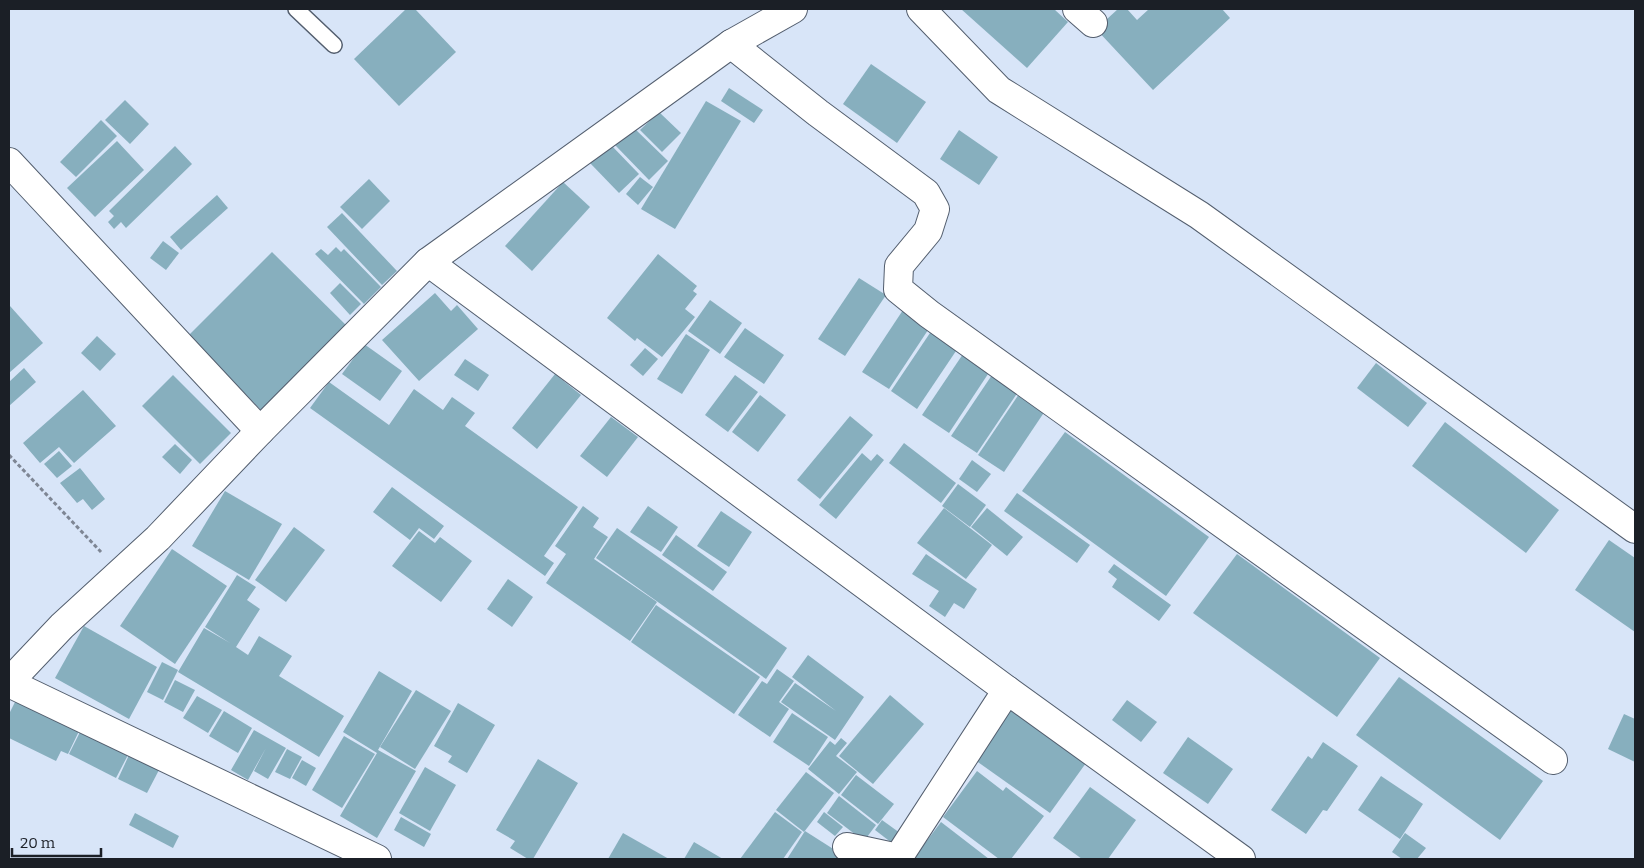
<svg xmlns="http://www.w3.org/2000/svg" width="1644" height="868" viewBox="0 0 1644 868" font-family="Bitter,serif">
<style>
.building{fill:#87afbe}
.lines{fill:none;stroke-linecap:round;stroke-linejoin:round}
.service-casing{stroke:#535e6e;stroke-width:18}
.minor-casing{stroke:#535e6e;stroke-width:30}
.path{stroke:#7e8694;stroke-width:3;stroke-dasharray:4 2.5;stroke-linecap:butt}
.service{stroke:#fff;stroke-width:15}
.minor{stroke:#fff;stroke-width:28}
</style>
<rect width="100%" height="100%" fill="#d8e5f8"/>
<!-- building -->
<g class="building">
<polygon points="406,9 415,9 456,52 399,106 354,59"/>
<polygon points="961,9 1054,9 1068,22 1027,68"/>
<polygon points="1118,9 1127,9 1137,20 1149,9 1222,9 1230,18 1153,90 1096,29"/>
<polygon points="871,64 926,102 897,143 843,104"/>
<polygon points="729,88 763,110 754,123 721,101"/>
<polygon points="125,100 149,124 130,144 105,120"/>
<polygon points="706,101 741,121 675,229 641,209"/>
<polygon points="659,112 681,133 662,152 640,130"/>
<polygon points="101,120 117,136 76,177 60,162"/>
<polygon points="633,127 668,161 649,180 615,145"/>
<polygon points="959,130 998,157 979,185 940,159"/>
<polygon points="117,141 144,170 95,217 67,188"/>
<polygon points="610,144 639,174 619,193 590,163"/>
<polygon points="175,146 192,164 126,228 121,222 114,229 108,222 114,216 109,211"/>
<polygon points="640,177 653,187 638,205 626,194"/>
<polygon points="369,179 390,201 362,229 340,207"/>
<polygon points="563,182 590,207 532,271 505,246"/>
<polygon points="217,195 228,208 181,250 170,237"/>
<polygon points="342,213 397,271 382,285 327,227"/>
<polygon points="163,241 179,253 166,270 150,258"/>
<polygon points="336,247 341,252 344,249 381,287 364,304 315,254 321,249 328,255"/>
<polygon points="272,252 353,332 268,417 188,336"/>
<polygon points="658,254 697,286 693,291 697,294 685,309 695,317 662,357 637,338 635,341 607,318"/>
<polygon points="859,278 886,295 845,356 818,339"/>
<polygon points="340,283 361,304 350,315 330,293"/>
<polygon points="435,293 451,311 457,305 478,329 419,381 382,340"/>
<polygon points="710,300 742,323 720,354 688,331"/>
<polygon points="10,306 43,343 9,373 9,307"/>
<polygon points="903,310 930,327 889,389 862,372"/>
<polygon points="745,328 784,355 764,384 724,357"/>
<polygon points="932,330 958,348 917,409 891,391"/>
<polygon points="686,334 710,350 682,394 657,379"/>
<polygon points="97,336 116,354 100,371 81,353"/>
<polygon points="364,344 402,371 380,401 342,374"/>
<polygon points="645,348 658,359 643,376 630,365"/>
<polygon points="963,354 990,371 949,433 922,415"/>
<polygon points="465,359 489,375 478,391 454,375"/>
<polygon points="1376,363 1427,403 1408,427 1357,388"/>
<polygon points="24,368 36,382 9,406 9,382"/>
<polygon points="555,374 581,395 537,449 512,428"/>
<polygon points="173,375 231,433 200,464 142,406"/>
<polygon points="735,375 758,392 728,432 705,415"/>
<polygon points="992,375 1018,392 977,453 951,436"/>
<polygon points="329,382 389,425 414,389 443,410 452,397 475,413 465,426 578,507 544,556 554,563 545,576 310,408"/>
<polygon points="83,390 116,426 74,463 59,447 40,463 23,443"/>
<polygon points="1019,394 1045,411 1004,472 978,455"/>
<polygon points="760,395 786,415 758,452 732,432"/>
<polygon points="850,416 873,435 820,499 797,480"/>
<polygon points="611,417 638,437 607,477 580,456"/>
<polygon points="1445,422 1559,510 1526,553 1412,466"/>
<polygon points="1065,432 1209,537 1166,596 1022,491"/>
<polygon points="904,443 956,483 941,503 889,463"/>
<polygon points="175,444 192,460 180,474 162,457"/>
<polygon points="59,451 72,466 57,478 44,464"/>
<polygon points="862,453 871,461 877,454 884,460 836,519 819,505"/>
<polygon points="972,460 991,474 977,492 959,479"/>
<polygon points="80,468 105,499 92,510 83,499 77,503 60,483"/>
<polygon points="958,484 986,505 970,527 942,506"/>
<polygon points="392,487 444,526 434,539 419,528 410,540 373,512"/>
<polygon points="225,491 282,524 249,580 192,546"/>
<polygon points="1017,493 1090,545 1077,563 1004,511"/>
<polygon points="583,506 599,518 593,527 608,537 594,559 657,602 630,641 546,583 566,554 555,546"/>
<polygon points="648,506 678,527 661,552 630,532"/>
<polygon points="944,508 992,545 966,579 917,543"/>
<polygon points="987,508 1023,537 1007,556 971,527"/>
<polygon points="721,511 752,532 729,567 697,546"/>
<polygon points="294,527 325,550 286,602 255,580"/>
<polygon points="617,528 787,648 766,679 596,558"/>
<polygon points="419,531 435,543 440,537 472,561 441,602 392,566"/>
<polygon points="676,535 727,572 713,591 662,555"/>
<polygon points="1609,540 1635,558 1635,632 1575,590"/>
<polygon points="172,549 227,586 175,664 120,626"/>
<polygon points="926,554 977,589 964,609 954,603 945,617 929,606 939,591 912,574"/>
<polygon points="1237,554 1380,658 1337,717 1193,613"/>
<polygon points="1114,564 1171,605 1159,621 1112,587 1117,579 1108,572"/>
<polygon points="237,575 256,587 247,600 260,609 236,647 248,655 259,636 292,656 279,676 344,716 319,757 178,672 204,628 230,643 205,627"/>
<polygon points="508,579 533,597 512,627 487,609"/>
<polygon points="656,605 760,677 734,714 631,642"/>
<polygon points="84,626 157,667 129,719 55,678"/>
<polygon points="808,655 864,697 835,740 781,702 795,683 836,711 792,677"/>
<polygon points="162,662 178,670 163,700 147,692"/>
<polygon points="777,669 794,681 779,702 789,709 770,737 738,715 762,681 767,684"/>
<polygon points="379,671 412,691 378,750 416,771 377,838 340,816 377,753 343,732"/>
<polygon points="1399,677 1543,781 1500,840 1356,735"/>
<polygon points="175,680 195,690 183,712 164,702"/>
<polygon points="416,690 451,711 415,769 380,747"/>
<polygon points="890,695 924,724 873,784 839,756"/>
<polygon points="197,696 222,710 208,733 183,718"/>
<polygon points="17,698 80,729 68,754 61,751 56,761 9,738 9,714"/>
<polygon points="1127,700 1157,722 1141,742 1112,720"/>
<polygon points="458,703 495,725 467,773 448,762 452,756 434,746"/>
<polygon points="1011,709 1086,763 1050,813 975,760"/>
<polygon points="224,711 252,728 238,753 209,736"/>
<polygon points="792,713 828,737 809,766 773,742"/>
<polygon points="1624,714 1635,719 1635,762 1608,749"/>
<polygon points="81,730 128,755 116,778 69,754"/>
<polygon points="254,730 286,748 268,779 254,771 266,748 248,780 231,770"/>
<polygon points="344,736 375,754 342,808 312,790"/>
<polygon points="1188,737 1233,769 1208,804 1163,773"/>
<polygon points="841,738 847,743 836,756 857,772 839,794 808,769 830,741 835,745"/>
<polygon points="1323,742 1358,766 1327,811 1323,810 1306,834 1271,810 1308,756 1312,759"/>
<polygon points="287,749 302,757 290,779 275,772"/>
<polygon points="129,755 159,770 147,793 118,779"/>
<polygon points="538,759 578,783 533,859 528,859 510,848 515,841 496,830"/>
<polygon points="302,760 316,768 306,786 292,778"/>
<polygon points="425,767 456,785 430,831 399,813"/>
<polygon points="977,771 1003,791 1006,787 1044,816 1011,859 999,859 943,817"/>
<polygon points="806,772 834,793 804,832 776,810"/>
<polygon points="856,775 894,804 878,824 841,795"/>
<polygon points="1381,776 1423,804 1400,839 1358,810"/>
<polygon points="1090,787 1136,820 1108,859 1082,859 1053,838"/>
<polygon points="839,796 876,825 864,841 827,813"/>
<polygon points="775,812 802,832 783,859 740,859"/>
<polygon points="824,812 843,827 835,836 817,822"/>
<polygon points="135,813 179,836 173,848 129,825"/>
<polygon points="401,817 431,834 424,847 394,830"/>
<polygon points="882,820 900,833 892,843 875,830"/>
<polygon points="941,822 989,859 913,859"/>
<polygon points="805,831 849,859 787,859"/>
<polygon points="623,833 669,859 608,859"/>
<polygon points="1405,833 1426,848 1417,859 1402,859 1392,852"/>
<polygon points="694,842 723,859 684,859"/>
</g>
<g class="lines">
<!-- service casing -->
<g class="service-casing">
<polyline id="service" points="296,9 334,45"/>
</g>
<!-- minor casing -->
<g class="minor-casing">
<g id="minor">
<polyline points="921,9 999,90 1199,215 1635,529"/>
<polyline points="1077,9 1093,23"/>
<polyline points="731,44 818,113 926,193 935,209 928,231 899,266 898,289 929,314 1553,760"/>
<polyline points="9,162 260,431"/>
<polyline points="428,262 1007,690 1241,859"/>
<polyline points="9,682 62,626 158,538 260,431 428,262 731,44 793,9"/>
<polyline points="9,683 377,859"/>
<polyline points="847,847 898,858 1007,690"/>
</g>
</g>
<!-- path -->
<polyline class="path" points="9,455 101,552"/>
<!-- service -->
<use href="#service" class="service"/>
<!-- minor -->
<use href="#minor" class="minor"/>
</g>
<!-- border -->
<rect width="1644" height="868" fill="none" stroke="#1b1f26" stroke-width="20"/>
<!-- scale -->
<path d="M12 848v8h89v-8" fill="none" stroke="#1b1f26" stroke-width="2.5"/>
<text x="20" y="848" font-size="15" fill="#1b1f26" stroke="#d8e5f8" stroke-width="4" paint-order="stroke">20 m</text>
</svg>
